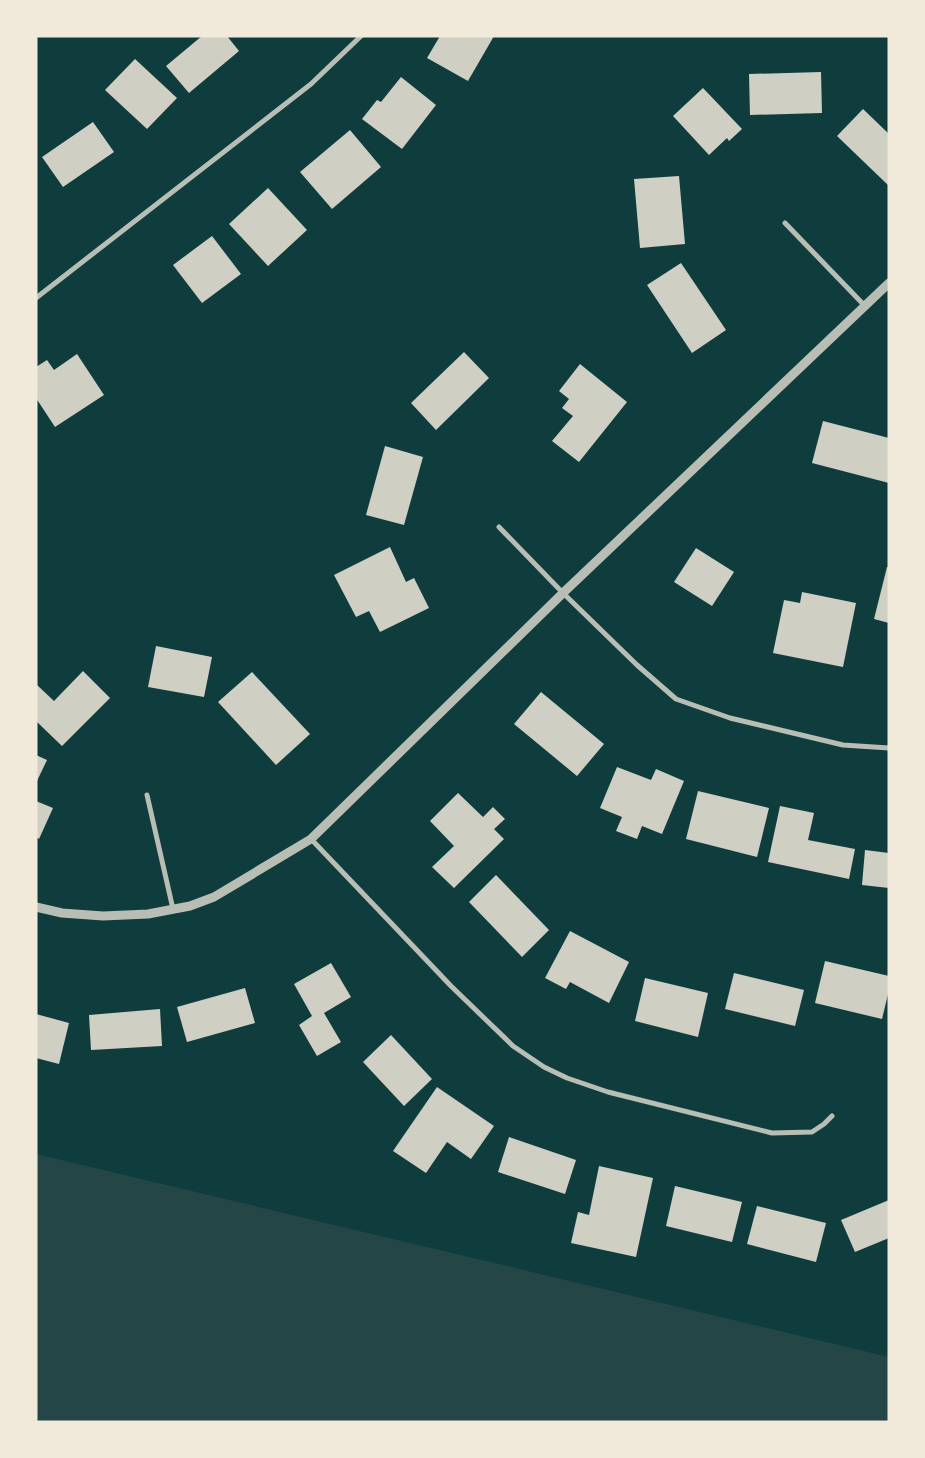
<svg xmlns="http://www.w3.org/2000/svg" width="925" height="1458" viewBox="0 0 925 1458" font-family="Ubuntu,sans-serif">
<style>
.green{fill:#244646}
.building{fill:#cfcfc3}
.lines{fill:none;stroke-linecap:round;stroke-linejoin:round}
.minor{stroke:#b8beb3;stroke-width:5}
.tertiary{stroke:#b8beb3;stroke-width:9}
</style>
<rect width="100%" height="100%" fill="#0f3d3e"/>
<!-- green -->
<polygon class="green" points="36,1154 889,1357 889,1422 36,1422"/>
<!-- building -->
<g class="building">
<polygon points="202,36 227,36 239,51 189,93 166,66"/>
<polygon points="440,36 494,36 468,81 427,58"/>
<polygon points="135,59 177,98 147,129 105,90"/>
<polygon points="821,72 822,113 750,115 749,74"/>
<polygon points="401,77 436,105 402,149 362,119 377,100 381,102"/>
<polygon points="703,88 742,129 729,141 727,138 709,155 673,116"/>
<polygon points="863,109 889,134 889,186 837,136"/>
<polygon points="93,122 114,152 63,187 42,157"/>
<polygon points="350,130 381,167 332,209 300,172"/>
<polygon points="679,176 685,244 640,248 634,179"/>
<polygon points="268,188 307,230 268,266 229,224"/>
<polygon points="212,236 241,274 202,303 173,265"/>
<polygon points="681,263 726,330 692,353 647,285"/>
<polygon points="464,352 489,378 436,430 411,403"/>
<polygon points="77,354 104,395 55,427 36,398 36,367 47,360 54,370"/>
<polygon points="580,364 627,402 579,462 552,441 573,416 562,408 569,399 559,391"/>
<polygon points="823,421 889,438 889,483 812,463"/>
<polygon points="385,446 423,457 404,525 366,515"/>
<polygon points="390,547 406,582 414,578 429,608 380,632 369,611 356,617 334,575"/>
<polygon points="696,548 734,572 712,606 674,582"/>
<polygon points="887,567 889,567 889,623 874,619"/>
<polygon points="802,592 856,603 843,667 773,653 784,600 800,603"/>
<polygon points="156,646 212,657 204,697 148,687"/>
<polygon points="83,671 110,698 62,746 36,721 36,684 54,701"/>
<polygon points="252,672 310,734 276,765 218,702"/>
<polygon points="541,692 604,744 577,776 514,724"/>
<polygon points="36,755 47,760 36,783"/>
<polygon points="617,767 651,780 656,769 684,781 662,834 642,826 637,839 616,831 622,817 600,808"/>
<polygon points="698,791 769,808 757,857 686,839"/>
<polygon points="458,793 483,817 493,807 505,819 494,829 504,839 454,888 432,867 454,846 430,821"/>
<polygon points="36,801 53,808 39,839 36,837"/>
<polygon points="780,806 814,813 808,840 855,849 849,879 768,862"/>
<polygon points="865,850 889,853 889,888 862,885"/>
<polygon points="496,875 549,930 522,957 469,902"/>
<polygon points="570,931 629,962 609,1003 570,982 566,989 545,978"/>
<polygon points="825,961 889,976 889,990 882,1019 815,1003"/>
<polygon points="331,963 351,997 324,1013 341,1042 317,1056 299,1025 312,1016 294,984"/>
<polygon points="734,973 804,990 795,1026 725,1009"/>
<polygon points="645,978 708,993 698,1037 635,1021"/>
<polygon points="245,988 255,1023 187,1042 177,1007"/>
<polygon points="160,1009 162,1046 91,1050 89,1015"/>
<polygon points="36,1014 69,1023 59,1064 36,1058"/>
<polygon points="391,1035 432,1079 404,1106 363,1062"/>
<polygon points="437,1087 494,1126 471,1159 447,1142 426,1173 393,1151"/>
<polygon points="509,1137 576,1160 565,1194 498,1172"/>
<polygon points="599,1166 653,1178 636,1257 571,1243 578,1212 589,1215"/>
<polygon points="675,1186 742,1202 732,1242 666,1226"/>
<polygon points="889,1200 889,1238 855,1252 841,1220"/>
<polygon points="757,1206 826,1223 816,1262 747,1244"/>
</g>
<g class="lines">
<!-- minor -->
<g class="minor">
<polyline points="785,223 865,306"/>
<polyline points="36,298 311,84 361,36"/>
<polyline points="499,527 563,593 637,665 676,699 730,718 843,745 889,748"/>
<polyline points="147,795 173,909"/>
<polyline points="311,839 451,986 513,1046 544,1067 567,1078 608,1092 772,1133 812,1132 824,1124 832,1116"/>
</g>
<!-- tertiary -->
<polyline class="tertiary" points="36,907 62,913 103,916 148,914 190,906 214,897 311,839 563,593 889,283"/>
</g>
<!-- border -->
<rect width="925" height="1458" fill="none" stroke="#f1e9da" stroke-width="75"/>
</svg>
